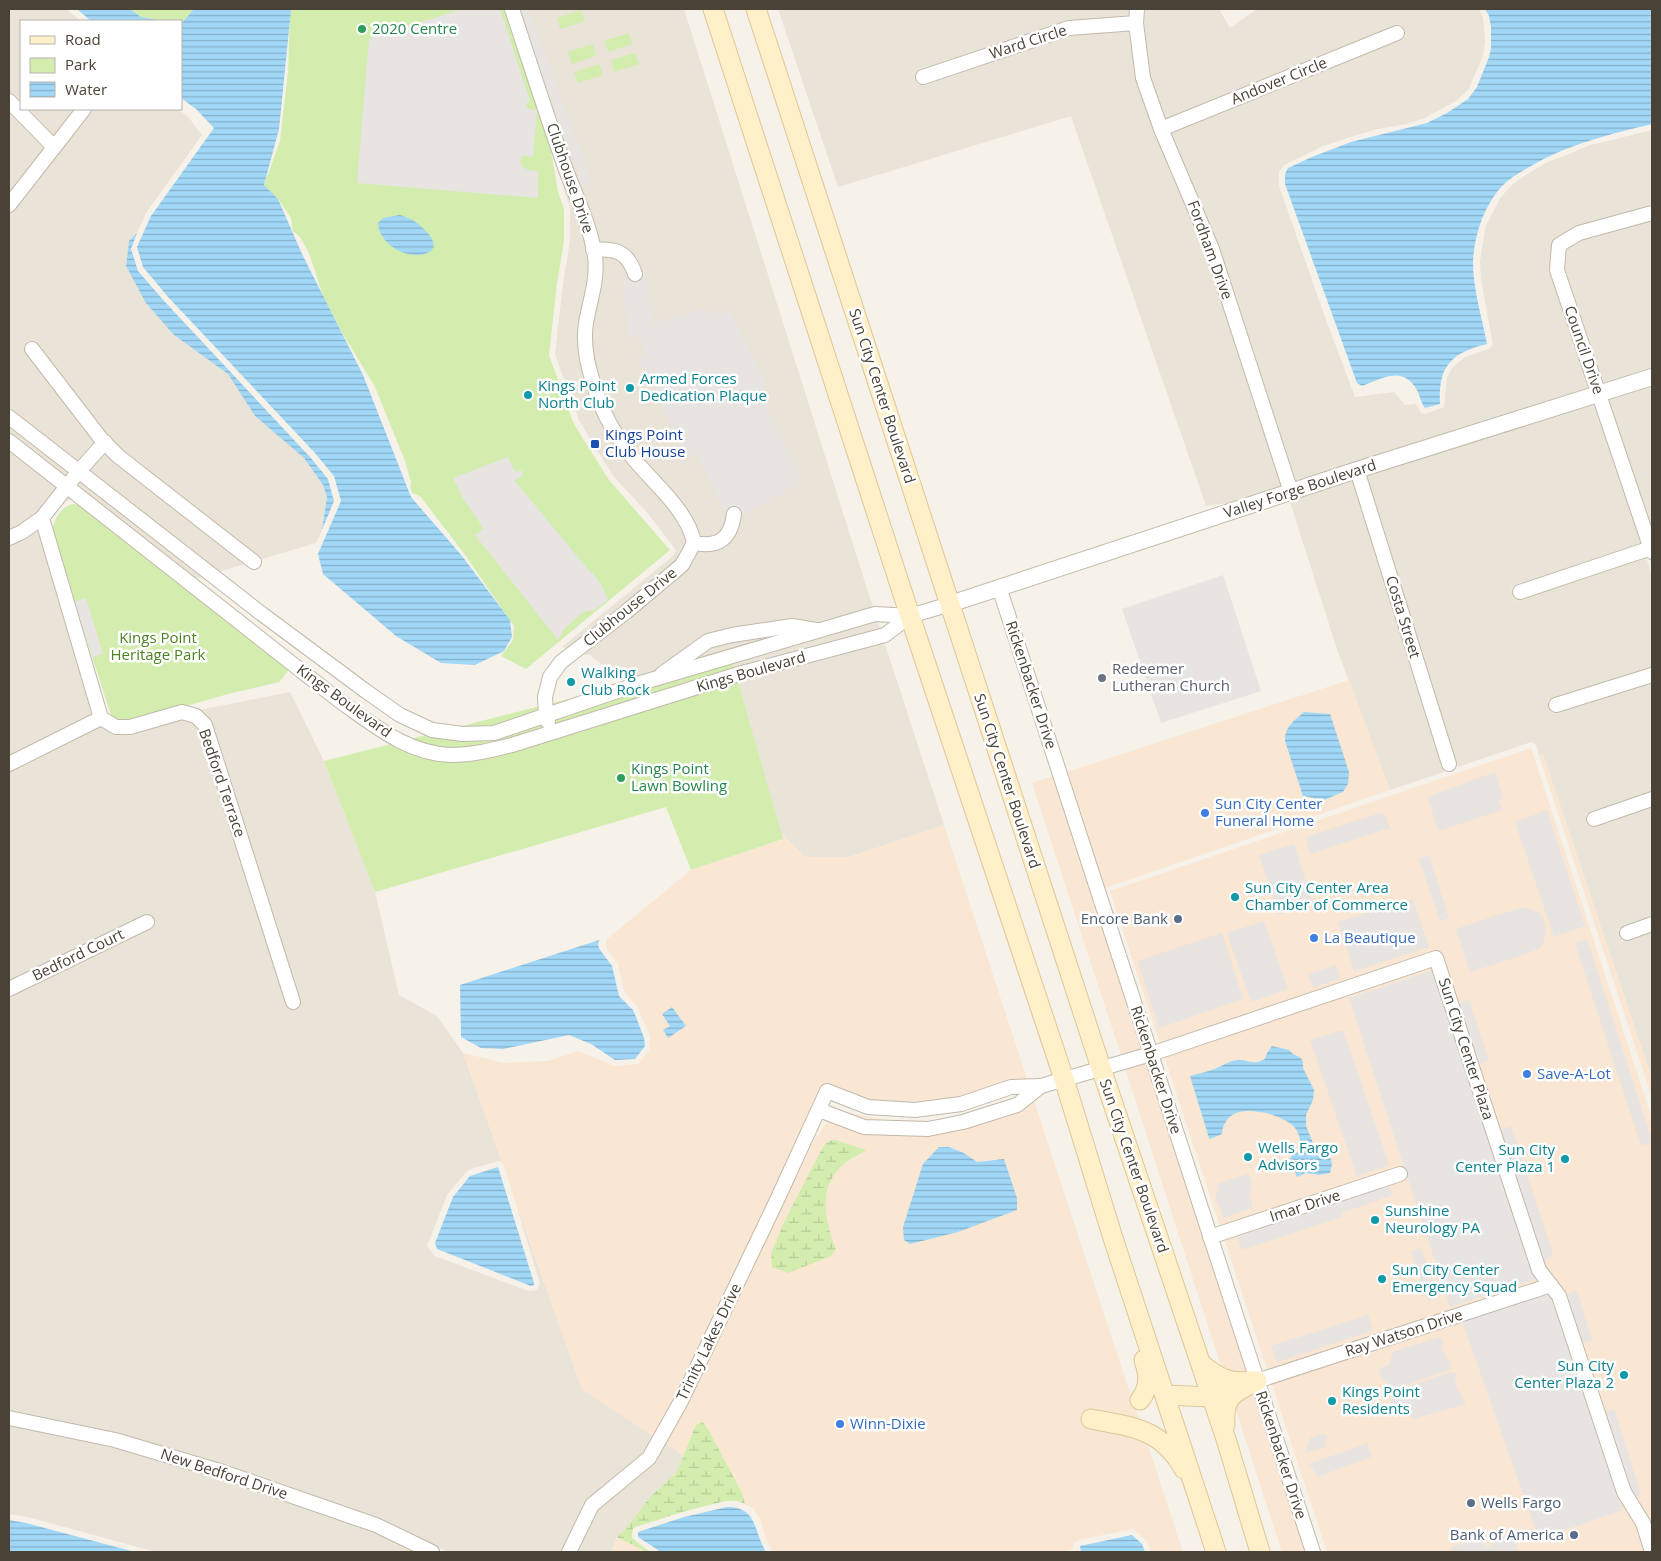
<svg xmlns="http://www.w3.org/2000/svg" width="1661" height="1561" viewBox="0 0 1661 1561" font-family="'Open Sans',sans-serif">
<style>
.residential{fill:#eae3d7}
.commercial{fill:#f9e7d3;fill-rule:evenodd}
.green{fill:#d3edae}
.wetland{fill:url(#wetland-marsh)}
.parking{fill:#e7e4e1}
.water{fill:url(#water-rules)}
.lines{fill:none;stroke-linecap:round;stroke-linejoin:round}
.minor-casing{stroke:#c2b9aa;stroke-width:16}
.tertiary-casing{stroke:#c2b9aa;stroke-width:18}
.secondary-casing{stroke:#ddc797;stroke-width:21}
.minor{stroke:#fff;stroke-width:14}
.tertiary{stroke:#fff;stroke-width:16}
.secondary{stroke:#fff0ca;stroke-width:19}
.leisure-dot{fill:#2e9e5b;stroke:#fff;stroke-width:2}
.culture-dot{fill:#0f9aa8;stroke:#fff;stroke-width:2}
.transit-dot{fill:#1a4fb4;stroke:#fff;stroke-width:2}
.worship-dot{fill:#6b7280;stroke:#fff;stroke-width:2}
.shop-dot{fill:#3f7fe0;stroke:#fff;stroke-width:2}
.service-dot{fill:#5c6f8a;stroke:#fff;stroke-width:2}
.labels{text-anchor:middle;stroke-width:5;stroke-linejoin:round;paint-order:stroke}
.leisure-label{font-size:15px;fill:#27864d;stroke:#fff;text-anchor:start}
.street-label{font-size:15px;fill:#4a4236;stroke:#fff}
.culture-label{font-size:15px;fill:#0d838f;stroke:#fff;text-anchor:start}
.transit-label{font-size:15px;fill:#164399;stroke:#fff;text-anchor:start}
.park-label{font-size:15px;fill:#4b8323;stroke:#fff}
.worship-label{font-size:15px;fill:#5b616d;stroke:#fff;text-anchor:start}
.shop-label{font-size:15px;fill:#366cbe;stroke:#fff;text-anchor:start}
.service-label{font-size:15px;fill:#4e5e75;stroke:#fff;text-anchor:end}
</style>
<defs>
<pattern id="wetland-marsh" width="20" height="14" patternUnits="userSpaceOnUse" patternTransform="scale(1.25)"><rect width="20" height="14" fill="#d3edae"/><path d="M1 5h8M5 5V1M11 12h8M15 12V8" fill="none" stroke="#b7cc96"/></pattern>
<pattern id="water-rules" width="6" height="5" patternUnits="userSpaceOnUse" patternTransform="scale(1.25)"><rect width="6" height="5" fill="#a1d7f7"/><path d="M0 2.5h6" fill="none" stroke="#85b0c9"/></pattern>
</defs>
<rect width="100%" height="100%" fill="#f6f1e9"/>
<!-- residential -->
<g class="residential">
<polygon points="9,9 66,9 81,21 21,21 21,109 178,109 189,118 202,135 146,213 137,233 129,241 126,266 174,335 228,374 255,416 304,458 323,485 327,497 322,530 316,543 191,580 74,498 63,502 52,513 47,524 107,720 180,714 290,692 324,761 375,892 399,995 437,1016 463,1053 502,1162 499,1161 474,1168 466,1172 447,1195 427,1246 435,1256 528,1291 537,1290 540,1283 514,1198 582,1389 653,1436 643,1454 587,1500 561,1552 448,1552 380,1519 226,1465 118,1434 9,1412"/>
<polygon points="512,9 684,9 869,595 944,825 849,857 805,857 781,833 729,650 627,684 591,656 562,647 674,555 676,550 646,511 614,477 590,439 579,420 555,354 563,284 570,241 570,209 564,189 557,149"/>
<polygon points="778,9 1129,9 1129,17 1067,22 915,73 919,85 1070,34 1129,30 1136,81 1152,125 1205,252 1282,488 1240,501 1206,506 1071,116 838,187"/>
<polygon points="1144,9 1219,9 1230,28 1257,9 1479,9 1483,18 1485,41 1483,56 1468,90 1456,101 1425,118 1406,124 1373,130 1323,146 1284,165 1279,172 1279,186 1326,320 1355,397 1394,392 1405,405 1416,404 1421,413 1425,414 1444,407 1447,378 1452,368 1465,357 1489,349 1493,345 1481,279 1480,261 1486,225 1501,197 1512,185 1521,178 1546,163 1591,145 1652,130 1652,207 1578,227 1551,272 1590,389 1296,483 1219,247 1170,132 1406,36 1401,25 1165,120 1150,76 1143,22"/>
<polygon points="1652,220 1652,370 1604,384 1565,269 1567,248 1582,240"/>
<polygon points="1652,384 1652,528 1608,397"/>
<polygon points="1594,401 1642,544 1511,588 1516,601 1646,557 1652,576 1652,668 1547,701 1551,713 1652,682 1652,792 1585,815 1590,827 1652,806 1652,917 1618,929 1622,941 1652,931 1652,1079 1543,754 1539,755 1536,745 1531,742 1458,767 1366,474"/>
<polygon points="1352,479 1444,772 1390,790 1338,652 1289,499"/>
<polygon points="9,1425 113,1447 221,1478 373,1531 416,1552 156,1552 28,1517 9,1514"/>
<polygon points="665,1443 683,1455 676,1473 650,1497 627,1527 617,1537 612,1551 614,1552 576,1552 598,1508 654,1463"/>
</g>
<!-- commercial -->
<g class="commercial">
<polygon points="1349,680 1390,790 1105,888 1067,772"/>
<polygon points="1531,748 1652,1119 1652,1552 1327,1552 1110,891"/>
<polygon points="1543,754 1652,1079 1652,1098 1539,755"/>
<polygon points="1053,776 1142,1049 1121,1055 1032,783"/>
<polygon points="944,825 1028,1082 915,1113 829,1094 799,1139 673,1401 653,1436 582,1389 514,1198 504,1165 502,1162 463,1053 504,1063 548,1061 578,1051 614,1066 638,1064 650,1049 650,1036 637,1006 630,999 623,988 618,964 606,947 606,940 691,870 782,840 781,833 805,857 849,857"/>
<polygon points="1146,1062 1247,1375 1223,1372 1125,1068"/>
<path d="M1032 1095 1132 1399 1130 1402 1134 1405 1140 1422 1086 1411 1081 1424 1131 1434 1146 1439 1183 1552H1152L1146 1540 1133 1529 1079 1540 1074 1543 1073 1548 1065 1552H773L767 1542 760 1519 753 1508 745 1504 741 1491 708 1429 702 1421 696 1425 683 1455 665 1443 686 1406 812 1144 835 1110 917 1126ZM835 1140 866 1150 842 1166 832 1178 825 1199 828 1229 836 1251 786 1218ZM949 1147 964 1153 977 1162 997 1159 958 1232 939 1148Z"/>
<polygon points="1252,1391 1305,1552 1282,1552 1234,1404"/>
<polygon points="617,1537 647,1552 614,1552 612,1551"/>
</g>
<!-- green -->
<g class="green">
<polygon points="130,9 194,9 181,24 181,21 164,21 141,17"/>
<polygon points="290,9 506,9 551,151 558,191 564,210 564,241 557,284 549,355 573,422 585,442 609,480 670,550 526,669 501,656 513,640 514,626 463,552 420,496 412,493 410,486 411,482 405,461 375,387 340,329 323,296 309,253 300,237 293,231 291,218 278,199 264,185 280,141 288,72"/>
<polygon points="581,10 585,21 560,29 557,18"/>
<polygon points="629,33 632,44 608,52 604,41"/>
<polygon points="593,44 596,56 572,64 568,52"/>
<polygon points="635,53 639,64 614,72 611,60"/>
<polygon points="599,64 603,75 578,83 574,72"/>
<path d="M73 504 82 506 290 669 279 682 228 694 127 723 115 720 111 715 52 533C54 520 59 508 73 504Z"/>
<polygon points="729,650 783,839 691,870 666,807 375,892 324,761 627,684"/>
</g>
<!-- wetland -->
<g class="wetland">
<path d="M835 1140 867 1150C858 1155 848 1160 841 1167 817 1190 826 1223 836 1250L831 1256 788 1273 772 1267 771 1253 786 1218 824 1145 829 1141Z"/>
<polygon points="702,1421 708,1429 741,1491 745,1504 738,1501 725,1501 682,1512 633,1528 632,1538 650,1552 647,1552 617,1537 627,1527 650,1497 676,1473 696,1425"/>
</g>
<!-- parking -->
<g class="parking">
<polygon points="462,9 500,9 530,101 526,104 526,107 529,109 537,110 533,157 522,156 520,161 522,166 528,170 538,171 538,198 357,183 369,39"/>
<polygon points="517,9 529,9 592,182 583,186"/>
<polygon points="645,272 653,325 703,308 722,315 728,307 766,384 760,393 799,471 799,480 797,485 792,488 742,515 724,512 697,453 687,457 638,358 646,356 640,336 629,338 622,277"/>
<polygon points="508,457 515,472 522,470 523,476 514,480 591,573 593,573 602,586 608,600 594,610 583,612 564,629 558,640 475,535 484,529 463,498 453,478"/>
<polygon points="1223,575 1261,691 1161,723 1122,609"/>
<polygon points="86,598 103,654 93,657 74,602"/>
<polygon points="1495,772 1503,798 1499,800 1502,810 1438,831 1428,797"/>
<polygon points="1547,810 1585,926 1554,937 1515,822"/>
<polygon points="1380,813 1386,817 1390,828 1310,854 1306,837"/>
<polygon points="1294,844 1313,903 1279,915 1259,855"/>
<polygon points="1429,855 1449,918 1440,921 1419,859"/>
<polygon points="1413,899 1429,947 1354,971 1338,922"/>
<polygon points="1525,907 1538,912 1544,919 1546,930 1543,944 1540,948 1531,952 1470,972 1456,929 1500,914"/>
<polygon points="1264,921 1288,989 1251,1002 1227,933"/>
<polygon points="1222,933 1243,999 1159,1028 1138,961"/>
<polygon points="1587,939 1652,1141 1652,1142 1641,1146 1575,943"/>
<polygon points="1336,965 1340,978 1313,988 1308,974"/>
<polygon points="1433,970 1536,1279 1450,1307 1349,998"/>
<polygon points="1469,1000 1489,1061 1479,1064 1459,1003"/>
<polygon points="1343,1030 1389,1165 1357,1176 1310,1040"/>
<polygon points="1511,1126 1553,1253 1544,1264 1501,1130"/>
<polygon points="1248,1174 1252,1182 1250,1193 1252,1208 1223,1218 1215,1195 1219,1192 1217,1184"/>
<polygon points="1389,1185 1393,1195 1341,1213 1342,1217 1242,1250 1237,1236"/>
<polygon points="1421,1248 1438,1298 1428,1301 1411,1252"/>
<polygon points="1577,1291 1592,1340 1582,1343 1567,1294"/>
<polygon points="1550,1294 1623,1510 1539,1539 1462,1321"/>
<polygon points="1368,1315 1373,1330 1277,1362 1271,1346"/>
<polygon points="1439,1337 1443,1340 1441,1347 1447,1359 1451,1363 1451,1369 1393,1389 1382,1379 1379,1368 1389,1365 1393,1352"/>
<polygon points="1451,1372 1456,1373 1455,1384 1466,1404 1413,1419 1408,1414 1390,1405 1394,1391"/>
<polygon points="1614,1409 1641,1494 1631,1498 1605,1412"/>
<polygon points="1318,1434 1327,1435 1325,1447 1305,1453 1311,1436 1316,1437"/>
<polygon points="1369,1443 1368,1448 1373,1456 1318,1477 1313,1469 1308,1464"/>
<polygon points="1512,1533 1519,1552 1452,1552 1451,1547 1481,1538 1485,1547 1489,1547 1494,1544 1493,1539"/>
</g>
<!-- water -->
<g class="water">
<polygon points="77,9 130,9 141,17 164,21 91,21"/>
<polygon points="194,9 290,9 291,10 279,129 264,185 278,199 302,254 363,375 411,497 462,556 510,620 512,637 504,651 475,665 441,663 396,636 323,574 318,554 341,501 334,476 315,453 169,298 143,267 137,247 151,216 214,128 196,109 181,98 181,24"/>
<path d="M1485 9H1652V124C1610 134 1569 144 1531 166 1521 172 1511 177 1503 185 1484 205 1474 235 1473 262 1473 289 1482 318 1487 344 1451 353 1438 366 1440 404L1425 408C1421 403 1420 396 1417 390 1403 365 1383 378 1362 386L1357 383 1285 184V174L1288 168 1312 157 1351 142 1427 123 1447 113 1468 99 1477 87 1489 57 1491 48V27L1489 16Z"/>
<path d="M400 215C405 217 410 218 414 221 422 226 445 246 427 253 407 261 379 244 378 223L383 218Z"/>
<polygon points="137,233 131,249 138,271 165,302 310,457 328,479 334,501 322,530 327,497 323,485 304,458 255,416 228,374 174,335 146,303 126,266 129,241"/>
<path d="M1304 712 1330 714 1349 772 1348 784 1343 792 1324 800 1303 796 1285 741C1284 727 1295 720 1304 712Z"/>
<polygon points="599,940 598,945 600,950 612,966 619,996 633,1010 636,1017 644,1038 645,1046 635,1059 615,1060 591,1044 569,1035 503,1049 481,1048 461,1037 460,985"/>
<polygon points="672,1007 686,1026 668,1038 663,1030 670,1026 662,1014"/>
<path d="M1272 1046 1289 1050 1293 1054 1301 1058 1303 1062V1068L1314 1090 1313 1100 1306 1115V1126L1313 1143 1317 1148 1330 1157 1332 1164 1330 1173 1319 1175 1306 1173 1297 1177 1290 1159 1292 1155 1298 1152C1306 1129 1288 1120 1270 1114 1250 1109 1225 1107 1222 1134L1210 1139 1209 1138 1190 1076C1199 1073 1208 1072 1217 1068 1224 1065 1230 1060 1239 1060 1250 1060 1252 1066 1265 1059L1267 1053Z"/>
<polygon points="939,1147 949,1147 964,1153 977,1162 1004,1159 1017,1198 1017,1210 958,1232 910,1244 904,1240 903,1227 923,1164"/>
<polygon points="498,1167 534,1283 534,1285 531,1286 437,1249 435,1243 453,1197 470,1176"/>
<path d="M727 1507C758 1507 753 1531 766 1552H661L638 1537V1532L684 1517Z"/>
<polygon points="9,1520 26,1523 135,1552 9,1552"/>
<polygon points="1132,1535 1142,1544 1145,1552 1081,1552 1080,1546"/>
</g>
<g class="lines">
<!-- minor casing -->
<g class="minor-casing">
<g id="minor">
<path d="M512 9C530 63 547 117 566 170 577 199 590 225 595 256 598 279 590 300 586 323 583 343 587 364 593 382 600 408 613 432 629 453 650 481 688 509 694 543L682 565 626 612 561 662 550 677 545 697 546 715 548 722"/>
<polyline points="1137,9 1136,23 1143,78 1161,129 1212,249 1291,492"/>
<polyline points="923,77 1069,28 1136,23"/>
<polyline points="9,101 54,147"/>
<polyline points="1161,129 1397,33"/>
<polyline points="9,205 84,109"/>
<polyline points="1652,213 1579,233 1559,245 1557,270 1652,552"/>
<path d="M593 250C616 248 628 252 635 274"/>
<polyline points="32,349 102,440 118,456 254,562"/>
<polyline points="9,417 262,614 367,692 400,715 432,730 463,734 494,733 644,682 875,614 910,616"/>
<path d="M9 441 341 702C374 725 408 754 451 755 472 755 492 750 512 745L742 673 885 635 910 616 950 604"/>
<polyline points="1357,470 1449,764"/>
<polyline points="42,518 101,718 116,727 130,727 182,712 196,716 205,725 293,1002"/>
<polyline points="9,538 22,532 42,518 79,471 105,442"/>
<path d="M694 543C719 548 731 538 734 514"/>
<polyline points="999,587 1313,1552"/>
<polyline points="1520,592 1651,548"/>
<polyline points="662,674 708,641 732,635 792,626 816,630"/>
<polyline points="1556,705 1652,675"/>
<polyline points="9,764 101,718"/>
<polyline points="1594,819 1652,799"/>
<polyline points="1627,933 1652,924"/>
<polyline points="9,989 147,922"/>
<polyline points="1041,1086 1151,1054 1436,958 1539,1270 1559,1296 1624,1492 1643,1523 1652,1552"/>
<polyline points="1210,1237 1400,1174"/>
<polyline points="1257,1381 1551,1285"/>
<polyline points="9,1418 115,1440 223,1472 376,1525 432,1552"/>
<polyline points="569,1552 592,1505 649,1458 680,1403 777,1200 827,1091 868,1107 915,1110 961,1104 1011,1087 1041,1086 1017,1105 963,1122 928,1129 864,1127 819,1110"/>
</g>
</g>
<!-- tertiary casing -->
<g class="tertiary-casing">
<polyline id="tertiary" points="950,604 1357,470 1652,377"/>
</g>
<!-- secondary casing -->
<g class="secondary-casing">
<g id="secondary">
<polyline points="713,9 910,616 1064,1079 1113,1238 1216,1552"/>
<polyline points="756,9 1101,1068 1226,1439 1260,1552"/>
<path d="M1201 1364C1220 1379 1229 1384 1253 1381"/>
<polyline points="1165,1395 1211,1397 1223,1394"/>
<path d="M1140 1400C1150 1387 1149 1375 1144 1360"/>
<path d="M1091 1419C1132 1427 1161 1428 1184 1469"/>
<path d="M1225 1425C1223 1396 1233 1393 1257 1381"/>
</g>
</g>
<!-- minor -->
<use href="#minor" class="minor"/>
<!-- tertiary -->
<use href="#tertiary" class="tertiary"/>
<!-- secondary -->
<use href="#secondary" class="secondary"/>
</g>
<!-- markers -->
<g class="leisure-dot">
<circle cx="362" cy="29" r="5"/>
<circle cx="621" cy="778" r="5"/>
</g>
<g class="culture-dot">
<circle cx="630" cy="388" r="5"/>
<circle cx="528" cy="395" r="5"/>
<circle cx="571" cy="682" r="5"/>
<circle cx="1235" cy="897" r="5"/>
<circle cx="1248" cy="1157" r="5"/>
<circle cx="1565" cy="1159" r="5"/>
<circle cx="1375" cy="1220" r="5"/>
<circle cx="1382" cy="1279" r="5"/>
<circle cx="1624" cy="1375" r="5"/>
<circle cx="1332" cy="1401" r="5"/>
</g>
<rect class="transit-dot" x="590" y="439" width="10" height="10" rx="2.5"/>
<circle class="worship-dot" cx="1102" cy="678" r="5"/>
<g class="shop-dot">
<circle cx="1205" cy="813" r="5"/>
<circle cx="1314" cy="938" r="5"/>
<circle cx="1527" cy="1074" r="5"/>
<circle cx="840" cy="1424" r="5"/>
</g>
<g class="service-dot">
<circle cx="1178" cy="919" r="5"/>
<circle cx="1471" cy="1503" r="5"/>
<circle cx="1574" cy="1535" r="5"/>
</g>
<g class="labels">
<!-- leisure labels -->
<g class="leisure-label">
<text x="372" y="34">2020 Centre</text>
<text x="631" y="774">Kings Point<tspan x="631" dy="17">Lawn Bowling</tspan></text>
</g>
<!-- street labels -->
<g class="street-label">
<text transform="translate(1028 42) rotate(-18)" y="5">Ward Circle</text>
<text transform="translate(1279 81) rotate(-22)" y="5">Andover Circle</text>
<text transform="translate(570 178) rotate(71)" y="5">Clubhouse Drive</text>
<text transform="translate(1210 250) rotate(70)" y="5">Fordham Drive</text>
<text transform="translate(1584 350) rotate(71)" y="5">Council Drive</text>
<text transform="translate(882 396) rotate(72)" y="5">Sun City Center Boulevard</text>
<text transform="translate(1300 489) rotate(-18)" y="5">Valley Forge Boulevard</text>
<text transform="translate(630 607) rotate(-39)" y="5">Clubhouse Drive</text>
<text transform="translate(1403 617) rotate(73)" y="5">Costa Street</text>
<text transform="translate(751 672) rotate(-16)" y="5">Kings Boulevard</text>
<text transform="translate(1031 685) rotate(72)" y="5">Rickenbacker Drive</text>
<text transform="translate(344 701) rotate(36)" y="5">Kings Boulevard</text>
<text transform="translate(1007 781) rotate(72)" y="5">Sun City Center Boulevard</text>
<text transform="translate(222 783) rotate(71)" y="5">Bedford Terrace</text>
<text transform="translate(78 955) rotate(-26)" y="5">Bedford Court</text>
<text transform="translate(1466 1049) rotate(72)" y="5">Sun City Center Plaza</text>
<text transform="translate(1156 1070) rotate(72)" y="5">Rickenbacker Drive</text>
<text transform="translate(1134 1166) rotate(71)" y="5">Sun City Center Boulevard</text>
<text transform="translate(1305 1206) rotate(-18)" y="5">Imar Drive</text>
<text transform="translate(1404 1333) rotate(-18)" y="5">Ray Watson Drive</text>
<text transform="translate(709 1342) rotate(-64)" y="5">Trinity Lakes Drive</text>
<text transform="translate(1281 1455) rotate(72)" y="5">Rickenbacker Drive</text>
<text transform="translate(224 1474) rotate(18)" y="5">New Bedford Drive</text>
</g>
<!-- culture labels -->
<g class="culture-label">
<text x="640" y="384">Armed Forces<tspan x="640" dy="17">Dedication Plaque</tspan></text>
<text x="538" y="391">Kings Point<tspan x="538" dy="17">North Club</tspan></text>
<text x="581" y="678">Walking<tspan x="581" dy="17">Club Rock</tspan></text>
<text x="1245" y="893">Sun City Center Area<tspan x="1245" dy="17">Chamber of Commerce</tspan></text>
<text x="1258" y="1153">Wells Fargo<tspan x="1258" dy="17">Advisors</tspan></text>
<text x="1555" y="1155" text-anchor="end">Sun City<tspan x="1555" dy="17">Center Plaza 1</tspan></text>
<text x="1385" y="1216">Sunshine<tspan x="1385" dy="17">Neurology PA</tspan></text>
<text x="1392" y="1275">Sun City Center<tspan x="1392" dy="17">Emergency Squad</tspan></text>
<text x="1614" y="1371" text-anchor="end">Sun City<tspan x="1614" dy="17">Center Plaza 2</tspan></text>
<text x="1342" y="1397">Kings Point<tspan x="1342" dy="17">Residents</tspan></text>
</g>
<!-- transit labels -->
<g class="transit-label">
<text x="605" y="440">Kings Point<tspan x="605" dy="17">Club House</tspan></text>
</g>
<!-- park labels -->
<g class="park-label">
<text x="158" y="643">Kings Point<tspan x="158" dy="17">Heritage Park</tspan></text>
</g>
<!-- worship labels -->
<g class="worship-label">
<text x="1112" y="674">Redeemer<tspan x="1112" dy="17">Lutheran Church</tspan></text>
</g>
<!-- shop labels -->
<g class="shop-label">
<text x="1215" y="809">Sun City Center<tspan x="1215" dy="17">Funeral Home</tspan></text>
<text x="1324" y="943">La Beautique</text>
<text x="1537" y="1079">Save-A-Lot</text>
<text x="850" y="1429">Winn-Dixie</text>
</g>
<!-- service labels -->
<g class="service-label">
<text x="1168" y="924">Encore Bank</text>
<text x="1481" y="1508" text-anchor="start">Wells Fargo</text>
<text x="1564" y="1540">Bank of America</text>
</g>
</g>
<!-- border -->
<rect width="1661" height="1561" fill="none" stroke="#4a4236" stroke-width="20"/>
<!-- legend -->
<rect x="20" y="20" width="162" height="90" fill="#ffffff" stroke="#b7b3af"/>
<rect x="30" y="36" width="25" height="8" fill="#fff0ca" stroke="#b7b3af"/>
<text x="65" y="45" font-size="15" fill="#4a4236">Road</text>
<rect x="30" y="58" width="25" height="15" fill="#d3edae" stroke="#b7b3af"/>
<text x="65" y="70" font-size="15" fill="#4a4236">Park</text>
<rect x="30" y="82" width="25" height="15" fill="url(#water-rules)" stroke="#b7b3af"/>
<text x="65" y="95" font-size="15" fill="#4a4236">Water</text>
</svg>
